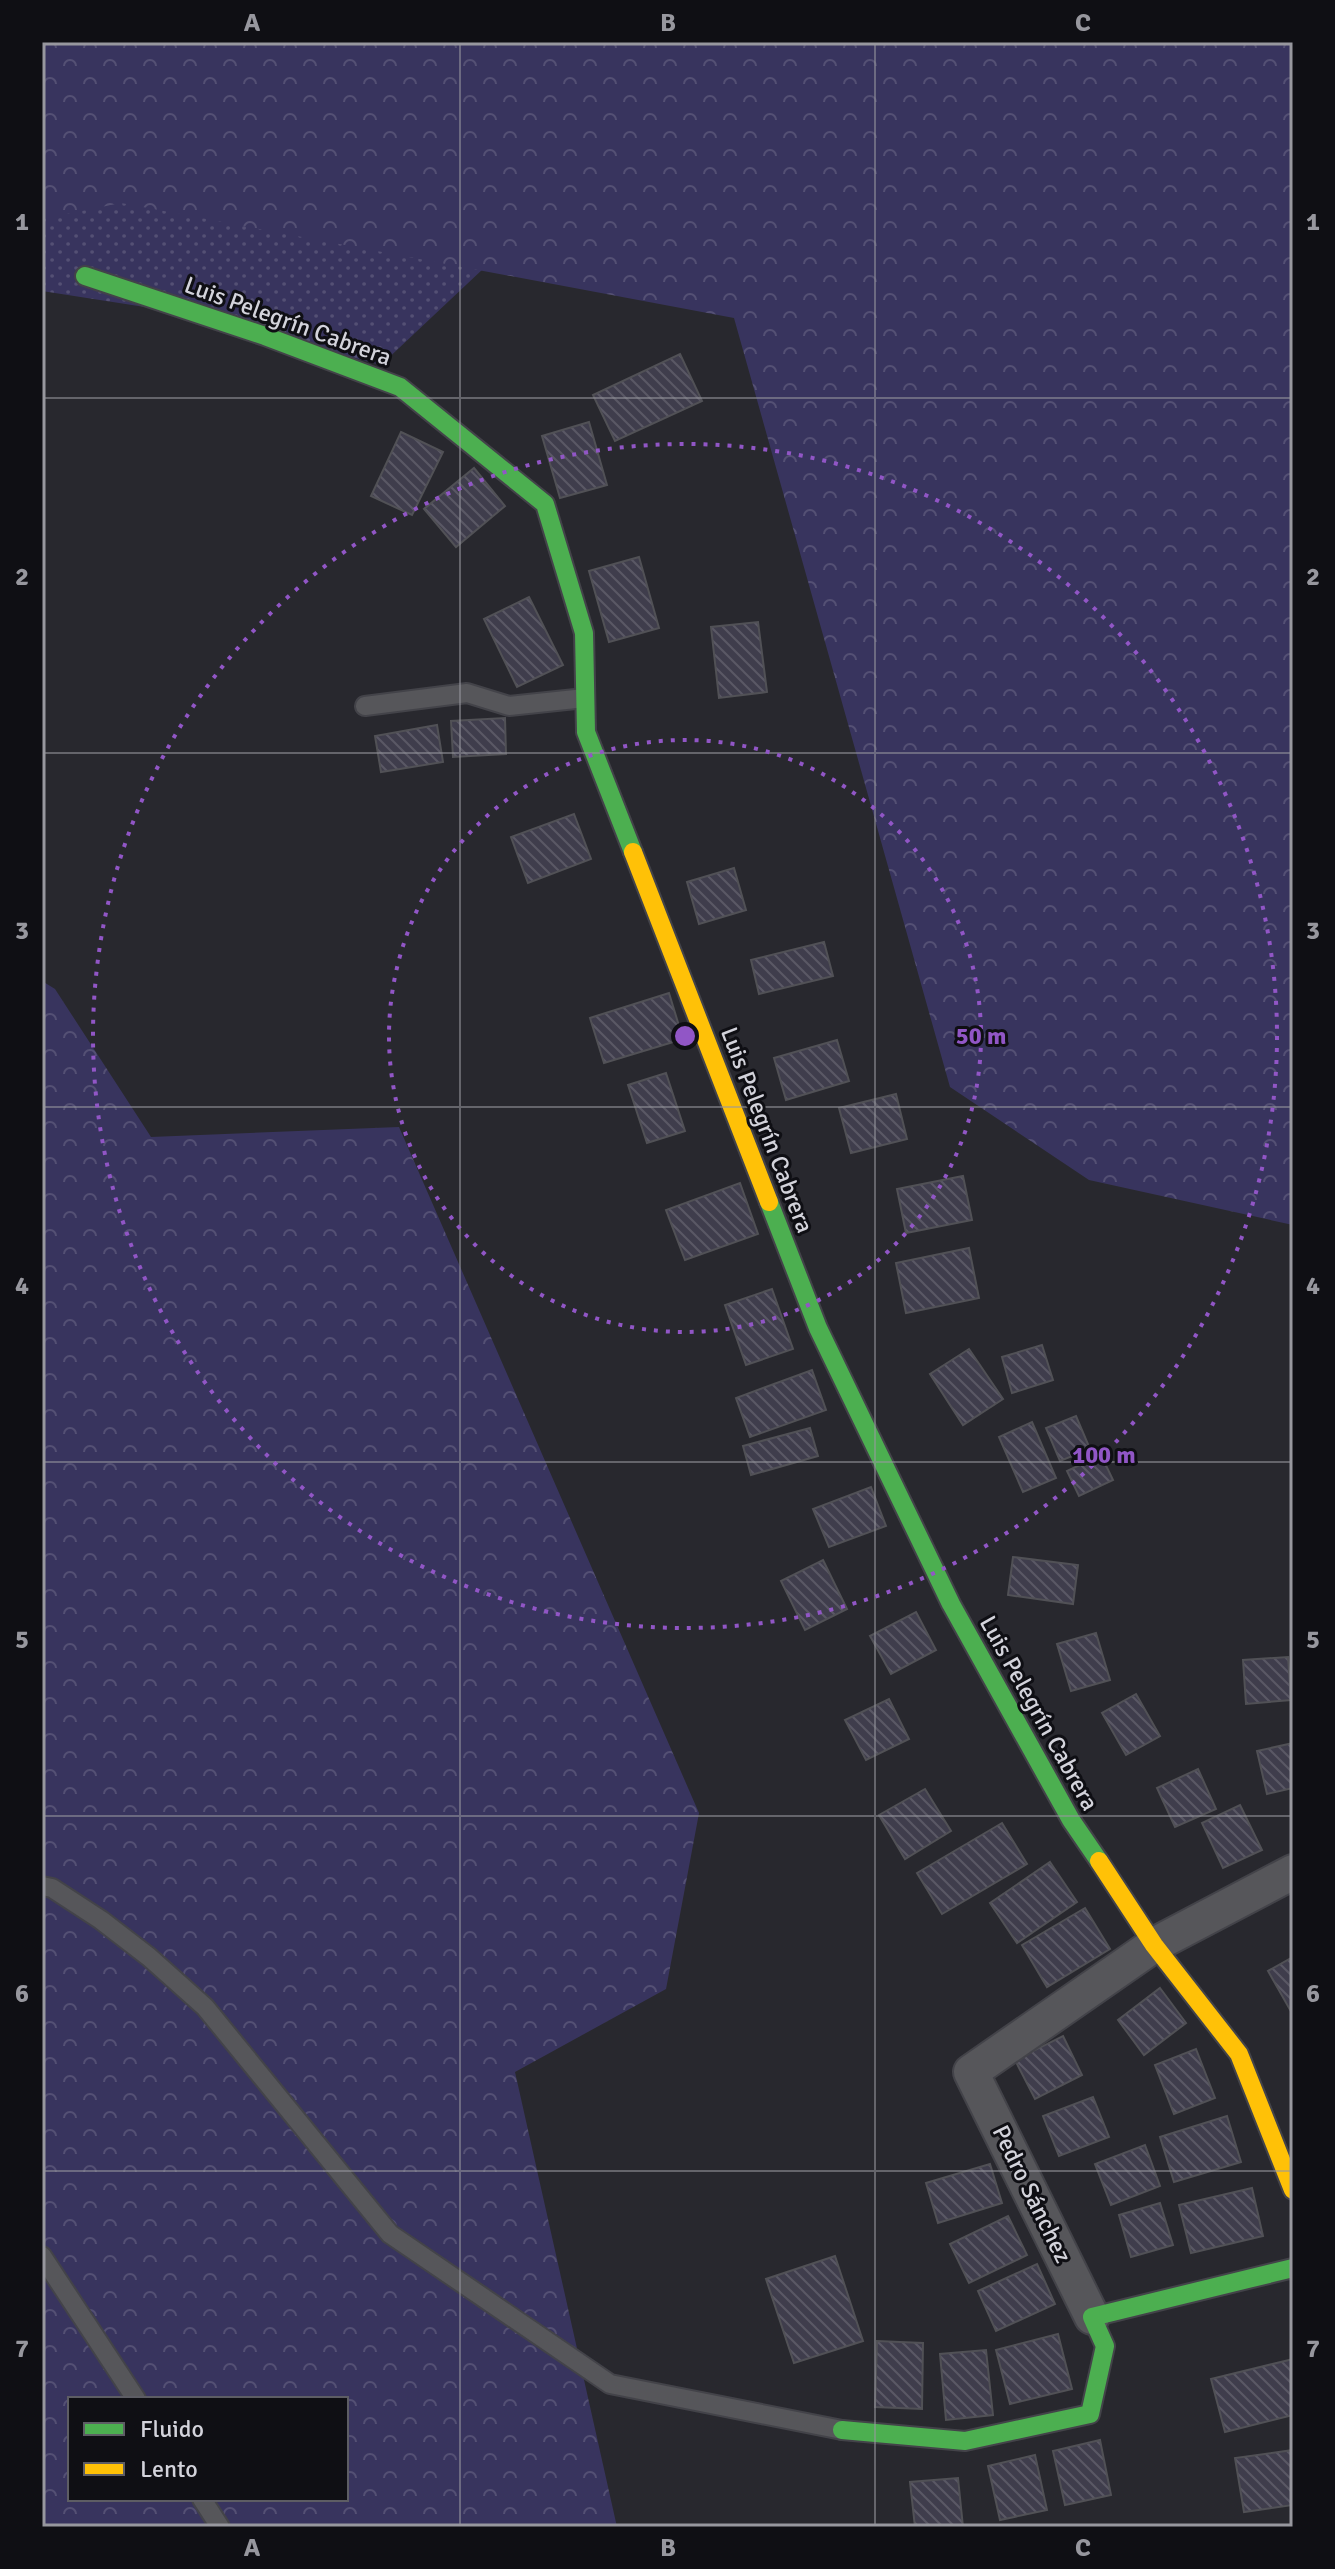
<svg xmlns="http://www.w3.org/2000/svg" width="1335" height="2569" viewBox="0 0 1335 2569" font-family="Signika,sans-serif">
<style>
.grass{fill:url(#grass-dots)}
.forest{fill:url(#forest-crowns);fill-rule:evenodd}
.building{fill:url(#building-back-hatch);stroke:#515156;stroke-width:2}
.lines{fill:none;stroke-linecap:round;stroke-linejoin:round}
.lane-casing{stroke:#434349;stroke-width:22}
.street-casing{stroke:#434349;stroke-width:38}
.fast-casing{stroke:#434349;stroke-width:22}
.slow-casing{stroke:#434349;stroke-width:22}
.lane{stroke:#56565a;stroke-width:18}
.street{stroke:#56565a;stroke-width:34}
.fast{stroke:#4caf50;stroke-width:18}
.slow{stroke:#ffc107;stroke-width:18}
.grid{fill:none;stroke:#97979e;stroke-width:2;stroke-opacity:0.55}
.ring{fill:none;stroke:#9156c6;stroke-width:4;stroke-dasharray:4 8}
.labels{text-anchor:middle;stroke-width:6;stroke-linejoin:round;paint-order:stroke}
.street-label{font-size:24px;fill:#d3d3db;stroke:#0f0f14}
.centre{fill:#9156c6;stroke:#0f0f14;stroke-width:4}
.ring-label{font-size:24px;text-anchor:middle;font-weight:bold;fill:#9156c6;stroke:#0f0f14;stroke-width:6;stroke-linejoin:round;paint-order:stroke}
.neatline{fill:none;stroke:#97979e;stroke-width:3}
.grid-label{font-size:26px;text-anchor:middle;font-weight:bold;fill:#97979e}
</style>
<defs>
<pattern id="grass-dots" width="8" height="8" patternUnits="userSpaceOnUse" patternTransform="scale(2)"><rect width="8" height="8" fill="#38345e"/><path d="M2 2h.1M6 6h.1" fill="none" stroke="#545074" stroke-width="1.8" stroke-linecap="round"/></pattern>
<pattern id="forest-crowns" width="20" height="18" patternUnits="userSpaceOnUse" patternTransform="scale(2)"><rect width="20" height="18" fill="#38345e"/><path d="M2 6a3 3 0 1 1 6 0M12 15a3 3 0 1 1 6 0" fill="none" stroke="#545074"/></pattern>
<pattern id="building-back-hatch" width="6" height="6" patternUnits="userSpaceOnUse" patternTransform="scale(2)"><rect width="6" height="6" fill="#3f3d4c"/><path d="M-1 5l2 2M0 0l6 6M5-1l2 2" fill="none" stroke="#5a5865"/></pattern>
</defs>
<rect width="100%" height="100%" fill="#28282e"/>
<!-- grass -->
<polygon class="grass" points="42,42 724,42 381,365 177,312 42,291"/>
<!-- forest -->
<g class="forest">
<polygon points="42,42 1293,42 1293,1225 1089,1180 950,1087 734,318 121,203 42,219"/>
<path d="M42 981 55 989 151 1137 399 1127 699 1813 666 1989 515 2072 617 2527H42ZM70 2399H346V2499H70Z"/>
</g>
<!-- building -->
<g class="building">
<polygon points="680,354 702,401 615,441 593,395"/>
<polygon points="589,422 607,485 560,498 542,436"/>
<polygon points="401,432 443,452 412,515 371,496"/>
<polygon points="474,468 505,506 456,547 424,509"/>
<polygon points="639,557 659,628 609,642 589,571"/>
<polygon points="529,597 563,665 517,687 484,619"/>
<polygon points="758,622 767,692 719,698 711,627"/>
<polygon points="505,718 506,754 453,757 451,721"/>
<polygon points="437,725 443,762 381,772 375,736"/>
<polygon points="574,814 591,859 528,883 511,837"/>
<polygon points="734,868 746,910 699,924 687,882"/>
<polygon points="824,942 833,976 759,994 751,960"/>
<polygon points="669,993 683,1039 604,1063 590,1018"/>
<polygon points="837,1040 849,1081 786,1100 774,1058"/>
<polygon points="666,1073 685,1131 647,1143 628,1085"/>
<polygon points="896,1094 907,1139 851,1153 839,1108"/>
<polygon points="963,1176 972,1220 906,1233 897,1189"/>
<polygon points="740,1183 758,1234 685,1260 666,1210"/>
<polygon points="969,1248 979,1298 906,1313 896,1263"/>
<polygon points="772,1289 793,1349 746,1365 725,1305"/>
<polygon points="1042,1345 1053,1380 1012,1393 1002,1357"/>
<polygon points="969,1349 1003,1399 963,1425 930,1374"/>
<polygon points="812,1370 826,1410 750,1437 736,1398"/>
<polygon points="1076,1416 1090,1449 1060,1461 1046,1428"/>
<polygon points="1032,1422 1056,1478 1023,1492 999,1437"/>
<polygon points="810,1428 818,1456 751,1475 743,1446"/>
<polygon points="1101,1455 1113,1480 1079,1496 1067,1471"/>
<polygon points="871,1487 886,1526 829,1547 813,1509"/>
<polygon points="1013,1557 1078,1565 1073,1604 1008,1595"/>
<polygon points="823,1560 847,1609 805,1630 781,1581"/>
<polygon points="916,1612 936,1650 891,1674 870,1636"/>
<polygon points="1096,1633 1110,1680 1071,1691 1057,1644"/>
<polygon points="1288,1657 1291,1700 1246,1704 1243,1660"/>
<polygon points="1136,1694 1160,1736 1126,1755 1102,1713"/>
<polygon points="889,1699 909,1739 866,1760 845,1720"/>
<polygon points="1293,1743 1293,1788 1267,1794 1257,1751"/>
<polygon points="1198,1769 1216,1809 1175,1827 1157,1788"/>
<polygon points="925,1789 951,1831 905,1859 879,1815"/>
<polygon points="1240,1805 1262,1850 1223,1868 1202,1823"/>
<polygon points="1002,1823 1027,1864 942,1914 917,1873"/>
<polygon points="1050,1862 1077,1902 1017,1943 990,1903"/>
<polygon points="1085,1908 1110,1949 1047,1987 1022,1945"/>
<polygon points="1293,1957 1293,2015 1268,1971"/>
<polygon points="1160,1988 1186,2023 1144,2055 1118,2020"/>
<polygon points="1063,2036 1082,2075 1035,2099 1015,2060"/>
<polygon points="1196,2049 1215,2098 1174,2114 1155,2065"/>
<polygon points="1093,2097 1109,2137 1059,2156 1043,2116"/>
<polygon points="1227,2116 1241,2162 1174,2182 1160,2137"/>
<polygon points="1145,2145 1160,2186 1111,2205 1095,2164"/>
<polygon points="990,2164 1002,2203 938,2223 926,2183"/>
<polygon points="1252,2188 1263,2236 1191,2253 1179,2205"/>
<polygon points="1160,2203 1173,2245 1131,2257 1119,2215"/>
<polygon points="1008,2216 1027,2255 969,2283 950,2244"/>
<polygon points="835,2256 863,2341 794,2363 766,2279"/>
<polygon points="1037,2264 1055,2304 996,2331 978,2291"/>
<polygon points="1058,2334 1072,2389 1010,2404 996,2350"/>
<polygon points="877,2341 923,2343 922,2409 875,2407"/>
<polygon points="986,2350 993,2415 946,2420 940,2354"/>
<polygon points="1293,2359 1293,2415 1225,2432 1211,2379"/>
<polygon points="1100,2440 1111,2495 1065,2505 1053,2451"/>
<polygon points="1293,2450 1293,2505 1244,2512 1235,2458"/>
<polygon points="1035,2455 1047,2510 1000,2520 988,2466"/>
<polygon points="958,2478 963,2527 915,2527 910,2482"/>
</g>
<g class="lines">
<!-- lane casing -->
<g class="lane-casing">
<g id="lane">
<polyline points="365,706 467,693 509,706 585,698"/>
<polyline points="42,1886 52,1888 101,1920 149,1957 205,2007 390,2234 610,2384 842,2430"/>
<polyline points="42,2256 136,2399"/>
<polyline points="202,2499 220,2527"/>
</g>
</g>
<!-- street casing -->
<g class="street-casing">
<polyline id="street" points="1092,2317 971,2072 1154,1945 1293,1872"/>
</g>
<!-- fast casing -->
<g class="fast-casing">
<g id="fast">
<polyline points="85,276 265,336 400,387 545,504 584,633 586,732 633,852"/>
<polyline points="769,1202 818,1328 951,1604 1071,1820 1099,1861"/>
<polyline points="842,2430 965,2441 1090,2414 1105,2346 1092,2317 1293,2268"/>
</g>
</g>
<!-- slow casing -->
<g class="slow-casing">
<g id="slow">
<polyline points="633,852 769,1202"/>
<polyline points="1099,1861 1154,1945 1239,2054 1293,2190"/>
</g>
</g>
<!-- lane -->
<use href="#lane" class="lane"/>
<!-- street -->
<use href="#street" class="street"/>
<!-- fast -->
<use href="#fast" class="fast"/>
<!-- slow -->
<use href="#slow" class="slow"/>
</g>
<!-- grid -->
<path class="grid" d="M460 42V2527M875 42V2527M42 398H1293M42 753H1293M42 1107H1293M42 1462H1293M42 1816H1293M42 2171H1293"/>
<!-- distance rings -->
<g class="ring">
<circle cx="685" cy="1036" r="296"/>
<circle cx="685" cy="1036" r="592"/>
</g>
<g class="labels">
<!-- street labels -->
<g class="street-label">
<text transform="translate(288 321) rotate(20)" y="8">Luis Pelegrín Cabrera</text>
<text transform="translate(767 1130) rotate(69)" y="8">Luis Pelegrín Cabrera</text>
<text transform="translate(1039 1713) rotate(61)" y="8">Luis Pelegrín Cabrera</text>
<text transform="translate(1032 2194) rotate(64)" y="8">Pedro Sánchez</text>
</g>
</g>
<circle cx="685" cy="1036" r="12" class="centre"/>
<g class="ring-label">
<text x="981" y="1044">50 m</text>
<text x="1104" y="1463">100 m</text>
</g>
<!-- border -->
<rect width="1335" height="2569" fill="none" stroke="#0f0f14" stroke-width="88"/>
<!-- legend -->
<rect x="68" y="2397" width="280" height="104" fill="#0f0f14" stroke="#5d5d64" stroke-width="2"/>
<rect x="84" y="2423" width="40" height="12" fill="#4caf50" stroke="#5d5d64" stroke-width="2"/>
<text x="140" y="2437" font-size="24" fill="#d3d3db">Fluido</text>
<rect x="84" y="2463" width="40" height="12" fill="#ffc107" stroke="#5d5d64" stroke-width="2"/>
<text x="140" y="2477" font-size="24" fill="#d3d3db">Lento</text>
<rect x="44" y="44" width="1247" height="2481" class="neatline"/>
<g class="grid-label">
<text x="252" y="31">A</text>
<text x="668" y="31">B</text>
<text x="1083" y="31">C</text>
<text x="22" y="230">1</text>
<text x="1313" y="230">1</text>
<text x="22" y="585">2</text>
<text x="1313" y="585">2</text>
<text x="22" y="939">3</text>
<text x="1313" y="939">3</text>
<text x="22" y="1294">4</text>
<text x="1313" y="1294">4</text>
<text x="22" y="1648">5</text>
<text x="1313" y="1648">5</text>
<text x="22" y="2002">6</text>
<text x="1313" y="2002">6</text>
<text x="22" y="2357">7</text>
<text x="1313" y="2357">7</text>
<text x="252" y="2556">A</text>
<text x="668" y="2556">B</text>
<text x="1083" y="2556">C</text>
</g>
</svg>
